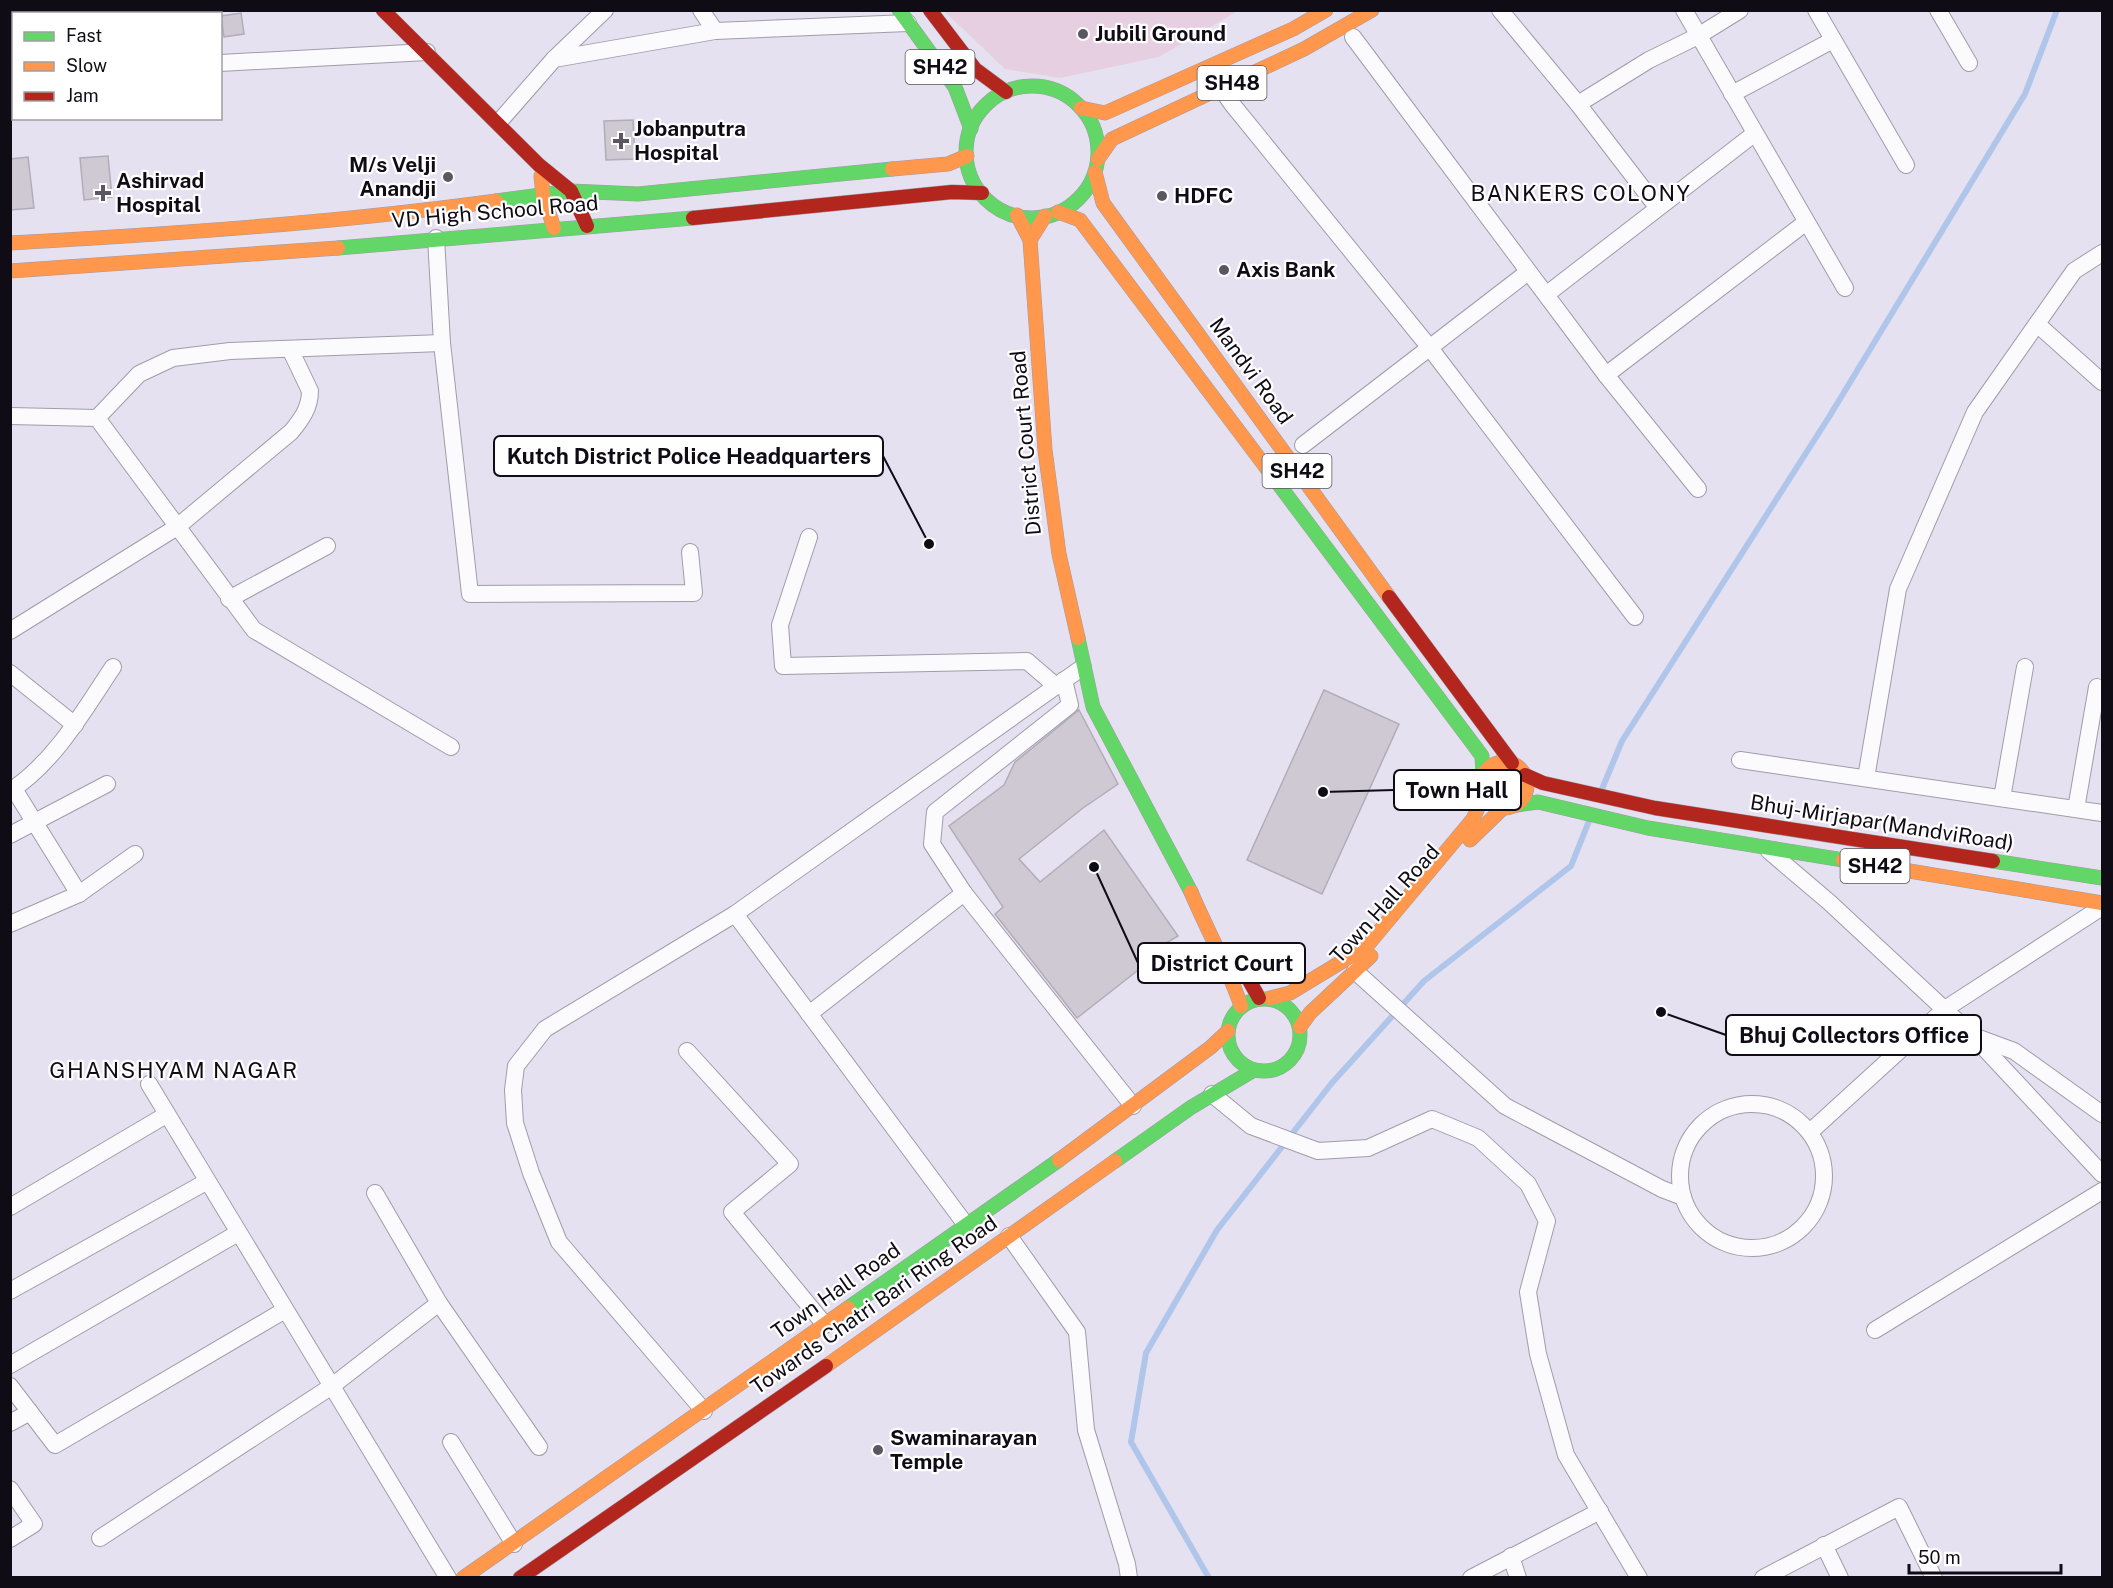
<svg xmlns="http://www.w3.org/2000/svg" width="2113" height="1588" viewBox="0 0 2113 1588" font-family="'Public Sans',sans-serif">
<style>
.garden{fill:#e7cfe2}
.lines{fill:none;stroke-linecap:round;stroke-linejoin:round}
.stream{stroke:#afc6ea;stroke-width:6}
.building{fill:#cfc9d4;stroke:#b2acb8;stroke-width:1.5}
.street-casing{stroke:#a09ca8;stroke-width:18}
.fast-casing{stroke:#a09ca8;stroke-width:15}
.slow-casing{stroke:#a09ca8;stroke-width:15}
.jam-casing{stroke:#a09ca8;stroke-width:15}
.street{stroke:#fbfafd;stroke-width:16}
.fast{stroke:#63d668;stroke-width:14}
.slow{stroke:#ff974d;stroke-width:14}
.jam{stroke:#b3261e;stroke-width:14}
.poi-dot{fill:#5a5763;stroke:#fff;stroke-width:2}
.labels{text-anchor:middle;stroke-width:4.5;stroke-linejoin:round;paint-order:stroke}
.shield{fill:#fff;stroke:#57555c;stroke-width:1.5}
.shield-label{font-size:20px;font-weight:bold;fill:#0f0c16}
.poi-label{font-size:21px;font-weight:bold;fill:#0f0c16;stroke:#fff;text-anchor:start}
.street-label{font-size:21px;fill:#0f0c16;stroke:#fff}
.neighbourhood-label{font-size:22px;letter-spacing:1.5px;fill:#0f0c16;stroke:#fff}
.leader{fill:none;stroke:#0f0c16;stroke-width:2}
.callout-dot{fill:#0f0c16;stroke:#fff;stroke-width:2}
.callout{fill:#fff;stroke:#0f0c16;stroke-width:2}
.callout-label{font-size:22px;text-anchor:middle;font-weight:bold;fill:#0f0c16}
</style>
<rect width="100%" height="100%" fill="#e6e1f1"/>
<!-- garden -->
<polygon class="garden" points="944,11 1238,11 1159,57 1060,78 1005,69"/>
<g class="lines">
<!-- stream -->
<g class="stream">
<polyline points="1602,789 1622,741 1829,417 2025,94 2057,10"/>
<polyline points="1209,1578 1131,1442 1146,1353 1217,1230 1331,1084 1424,981 1571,866 1589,821"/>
</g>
</g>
<!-- building -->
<g class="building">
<polygon points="241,13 244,34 224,37 221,16"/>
<polygon points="633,120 635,159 606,160 604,121"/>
<polygon points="108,156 112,197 84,200 80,158"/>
<polygon points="28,157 34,208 10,210 10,159"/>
<polygon points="1324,690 1399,724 1322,894 1247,860"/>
<polygon points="1079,710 1118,784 1083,808 1019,859 1040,882 1104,830 1178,936 1146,955 1151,960 1077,1018 995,914 1003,907 949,826 1004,785 1015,762"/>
</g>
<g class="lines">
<!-- street casing -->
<g class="street-casing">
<g id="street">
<polyline points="21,10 25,14"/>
<polyline points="158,10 161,14"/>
<polyline points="701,10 715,31"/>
<polyline points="1500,10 1578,104 1657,207"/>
<polyline points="1684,10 1845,288"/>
<polyline points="1816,10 1906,165"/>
<polyline points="1938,10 1969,63"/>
<polyline points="1353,37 1606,375 1698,489"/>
<polyline points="554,59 715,31 908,23"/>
<polyline points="220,63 427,52"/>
<polyline points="10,74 14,74"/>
<polyline points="1216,81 1232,104 1430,348 1635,617"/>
<polyline points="1732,94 1833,40"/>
<polyline points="1578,104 1649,60 1698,36 1740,10"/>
<polyline points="499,122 554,59 605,10"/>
<polyline points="436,238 442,343 470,594 694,593 690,552"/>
<polyline points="1547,294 1754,134"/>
<polyline points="2037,324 2102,382"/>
<polyline points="1606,375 1805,223"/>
<polyline points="10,416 97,418"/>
<polyline points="97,418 254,630 451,747"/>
<polyline points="97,418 139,374 173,358 230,351 442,343"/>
<polyline points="1303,445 1528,272"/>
<polyline points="809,537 780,625 783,666 1027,661 1056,686"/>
<polyline points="229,599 327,546"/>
<path d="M10 631 177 527 291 432C301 420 310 408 310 391L290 349"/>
<polyline points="10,673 75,725"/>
<polyline points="1064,680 1070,705 935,812 932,844 964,893 1133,1106"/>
<polyline points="1740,760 2102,813"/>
<polyline points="1866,778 1898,589 1975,412 2074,271 2102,253"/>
<polyline points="14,789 79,894"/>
<path d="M10 791C55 762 84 710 113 667"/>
<polyline points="2002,798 2025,667"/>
<polyline points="2076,809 2097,687"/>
<polyline points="10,835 107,784"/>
<polyline points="1769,851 1829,902 1972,1035 2102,1174"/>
<polyline points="735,914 966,1225"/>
<polyline points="10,924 79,894 135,854"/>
<polyline points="1355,971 1505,1106 1662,1189 1683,1197"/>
<polyline points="809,1014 964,893"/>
<polyline points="1976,1037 2014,1051 2102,1114"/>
<polyline points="687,1051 790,1164 732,1212 825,1325"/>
<polyline points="149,1084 448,1578"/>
<polyline points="1212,1094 1251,1126 1318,1151 1368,1148 1432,1119 1478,1138 1528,1184 1547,1221 1528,1292 1538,1354 1566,1455 1639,1578"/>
<circle cx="1752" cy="1176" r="72"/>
<polyline points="1810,1132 1945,1009 2102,907"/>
<polyline points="375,1193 439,1303 539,1447"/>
<polyline points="10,1207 166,1115"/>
<polyline points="1009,1236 1077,1332 1086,1430 1127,1564 1129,1578"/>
<polyline points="10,1291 206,1182"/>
<polyline points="1875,1330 2102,1191"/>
<polyline points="10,1365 238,1233"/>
<polyline points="10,1386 55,1445 285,1310"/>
<polyline points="704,1411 559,1242 531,1173 515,1123 513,1090 516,1066 545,1029 735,914 1083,667"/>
<polyline points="10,1423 30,1412"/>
<polyline points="451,1442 514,1544"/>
<polyline points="10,1489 34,1524 10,1539"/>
<polyline points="100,1538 332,1386 439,1303"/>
<polyline points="1824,1545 1840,1578"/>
<polyline points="1511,1556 1518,1578"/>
<polyline points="1471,1578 1600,1511"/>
<polyline points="1763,1578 1899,1507 1934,1578"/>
</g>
</g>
<!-- fast casing -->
<g class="fast-casing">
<g id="fast">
<polyline points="899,10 955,87 971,129"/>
<circle cx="1032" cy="152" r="66"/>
<polyline points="496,201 571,191 638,194 892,169"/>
<polyline points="338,248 693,218"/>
<polyline points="1265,466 1482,756 1483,774"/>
<polyline points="1078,638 1093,707 1191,892"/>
<polyline points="1517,805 1538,802 1648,828 1843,860"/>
<polyline points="1993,861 2102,878"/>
<circle cx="1264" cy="1035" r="36"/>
<polyline points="1115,1161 1190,1108 1254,1070"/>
<polyline points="848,1308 1059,1160"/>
</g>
</g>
<!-- slow casing -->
<g class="slow-casing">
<g id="slow">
<polyline points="1081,108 1105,113 1293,29 1326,10"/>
<polyline points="1098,159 1112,139 1304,49 1372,10"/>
<polyline points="892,169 948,164 967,156"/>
<polyline points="1095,172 1103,203 1389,597"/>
<polyline points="541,176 543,195 554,228"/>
<polyline points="1058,212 1080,220 1265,466"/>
<polyline points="1017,215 1030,240 1045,450 1059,554 1078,638"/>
<polyline points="1030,240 1045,216"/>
<path d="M10 243C172 234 335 223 496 201"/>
<polyline points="10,271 338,248"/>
<circle cx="1504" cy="785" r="23"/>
<polyline points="1470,840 1502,809"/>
<polyline points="1843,860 2102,903"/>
<path d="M1191 892C1207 930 1228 967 1241 1006"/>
<polyline points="1270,998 1290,993 1366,947 1473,819 1483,797"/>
<polyline points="1300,1027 1310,1013 1371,956"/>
<polyline points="1059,1160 1211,1047 1228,1031"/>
<polyline points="826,1366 1115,1161"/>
<polyline points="463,1578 848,1308"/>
</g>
</g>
<!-- jam casing -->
<g class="jam-casing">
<g id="jam">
<polyline points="383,10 539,165 571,191 587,226"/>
<polyline points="930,10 975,69 1006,92"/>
<polyline points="693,218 952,192 982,193"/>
<polyline points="1389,597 1512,763"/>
<polyline points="1525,775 1543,783 1655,808 1993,861"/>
<polyline points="1235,955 1259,998"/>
<polyline points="520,1578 826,1366"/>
</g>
</g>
<!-- street -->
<use href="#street" class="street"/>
<!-- fast -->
<use href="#fast" class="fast"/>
<!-- slow -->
<use href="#slow" class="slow"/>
<!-- jam -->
<use href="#jam" class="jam"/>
</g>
<!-- markers -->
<g class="poi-dot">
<circle cx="1083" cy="34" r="6"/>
<path d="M618 132h6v6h6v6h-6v6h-6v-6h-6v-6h6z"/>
<circle cx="448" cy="177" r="6"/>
<path d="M100 184h6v6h6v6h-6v6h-6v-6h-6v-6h6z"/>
<circle cx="1162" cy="196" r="6"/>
<circle cx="1224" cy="270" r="6"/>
<circle cx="878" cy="1450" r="6"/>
</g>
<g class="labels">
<!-- shield labels -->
<g class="shield">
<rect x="905.5" y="50" width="69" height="34" rx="4.5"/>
<rect x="1197.5" y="66" width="69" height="34" rx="4.5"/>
<rect x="1262.5" y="454" width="69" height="34" rx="4.5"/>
<rect x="1840.5" y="849" width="69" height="34" rx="4.5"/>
</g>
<g class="shield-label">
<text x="940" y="74">SH42</text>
<text x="1232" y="90">SH48</text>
<text x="1297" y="478">SH42</text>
<text x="1875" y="873">SH42</text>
</g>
<!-- poi labels -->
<g class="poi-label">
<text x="1095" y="41">Jubili Ground</text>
<text x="634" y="136">Jobanputra<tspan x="634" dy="24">Hospital</tspan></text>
<text x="436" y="172" text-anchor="end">M/s Velji<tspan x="436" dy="24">Anandji</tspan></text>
<text x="116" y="188">Ashirvad<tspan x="116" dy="24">Hospital</tspan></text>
<text x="1174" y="203">HDFC</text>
<text x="1236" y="277">Axis Bank</text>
<text x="890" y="1445">Swaminarayan<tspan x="890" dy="24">Temple</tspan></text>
</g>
<!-- street labels -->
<g class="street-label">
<text transform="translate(495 212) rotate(-5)" y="7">VD High School Road</text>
<text transform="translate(1251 371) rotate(54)" y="7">Mandvi Road</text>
<text transform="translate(1026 443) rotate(-95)" y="7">District Court Road</text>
<text transform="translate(1882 823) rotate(9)" y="7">Bhuj-Mirjapar(MandviRoad)</text>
<text transform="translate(1385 904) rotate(-48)" y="7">Town Hall Road</text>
<text transform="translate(836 1291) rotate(-35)" y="7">Town Hall Road</text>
<text transform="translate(874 1305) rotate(-35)" y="7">Towards Chatri Bari Ring Road</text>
</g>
<!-- neighbourhood labels -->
<g class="neighbourhood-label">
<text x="1581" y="201">BANKERS COLONY</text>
<text x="174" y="1078">GHANSHYAM NAGAR</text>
</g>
</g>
<!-- callouts -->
<path class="leader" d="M929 544L883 456M1323 792L1394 790M1094 867L1138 963M1661 1012L1726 1035"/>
<g class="callout-dot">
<circle cx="929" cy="544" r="6"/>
<circle cx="1323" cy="792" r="6"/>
<circle cx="1094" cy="867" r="6"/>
<circle cx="1661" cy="1012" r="6"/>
</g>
<g class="callout">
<rect x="494" y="436" width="389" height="40" rx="6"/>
<rect x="1394" y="770" width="127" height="40" rx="6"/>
<rect x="1138" y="943" width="167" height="40" rx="6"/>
<rect x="1726" y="1015" width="255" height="40" rx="6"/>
</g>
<g class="callout-label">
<text x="689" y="464">Kutch District Police Headquarters</text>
<text x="1457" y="798">Town Hall</text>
<text x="1222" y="971">District Court</text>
<text x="1854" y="1043">Bhuj Collectors Office</text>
</g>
<!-- border -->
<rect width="2113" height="1588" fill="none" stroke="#0f0c16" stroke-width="24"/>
<!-- legend -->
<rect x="12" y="12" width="210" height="108" fill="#ffffff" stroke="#9f9ea2" stroke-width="1.5"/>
<rect x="24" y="32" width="30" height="9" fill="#63d668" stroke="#9f9ea2" stroke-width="1.5"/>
<text x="66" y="42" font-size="18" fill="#0f0c16">Fast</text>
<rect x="24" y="62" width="30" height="9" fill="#ff974d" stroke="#9f9ea2" stroke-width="1.5"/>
<text x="66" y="72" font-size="18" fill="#0f0c16">Slow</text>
<rect x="24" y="92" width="30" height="9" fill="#b3261e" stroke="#9f9ea2" stroke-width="1.5"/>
<text x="66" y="102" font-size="18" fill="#0f0c16">Jam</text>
<!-- scale -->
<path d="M1909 1564v9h152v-9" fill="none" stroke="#0f0c16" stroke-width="3"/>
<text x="1918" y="1564" font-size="18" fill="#0f0c16" stroke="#ffffff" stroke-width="4.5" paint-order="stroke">50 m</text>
</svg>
